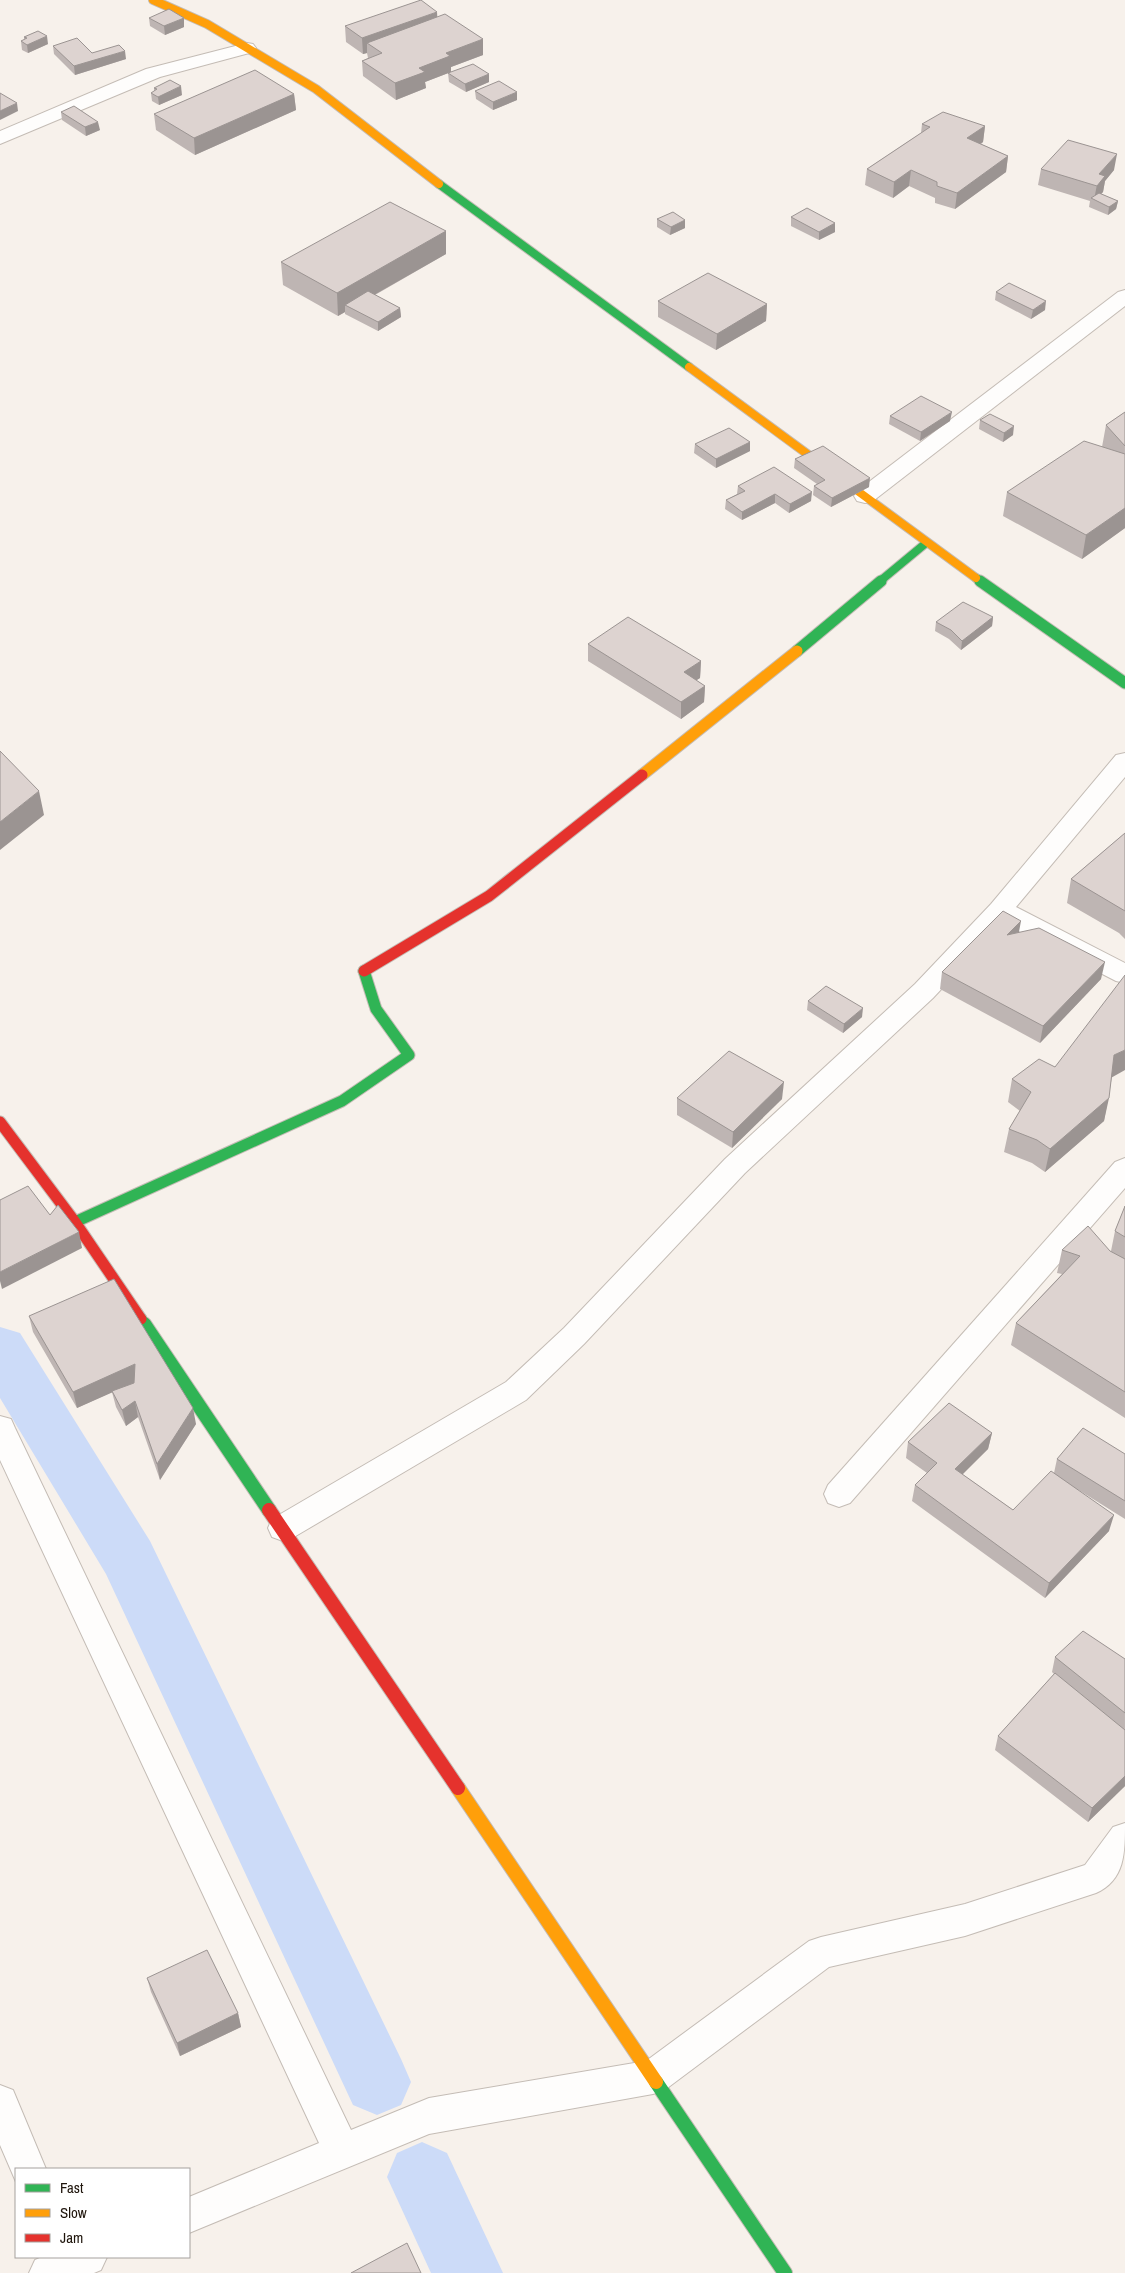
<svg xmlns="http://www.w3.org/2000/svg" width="1125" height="2273" viewBox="0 0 1125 2273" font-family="'Archivo Narrow',sans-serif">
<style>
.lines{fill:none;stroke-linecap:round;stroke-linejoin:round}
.canal{fill:#ccdbf8;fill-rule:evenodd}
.street-casing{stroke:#c4bcb5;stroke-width:2}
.fast-far2-casing{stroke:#c4bcb5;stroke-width:10}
.fast-far1-casing{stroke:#c4bcb5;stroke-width:13}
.fast-casing{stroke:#c4bcb5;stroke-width:16}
.slow-far2-casing{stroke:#c4bcb5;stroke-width:10}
.slow-far1-casing{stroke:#c4bcb5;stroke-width:13}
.slow-casing{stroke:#c4bcb5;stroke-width:16}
.jam-far1-casing{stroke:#c4bcb5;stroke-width:13}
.jam-casing{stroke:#c4bcb5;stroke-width:16}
.street{fill:#fefdfc;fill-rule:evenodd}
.fast-far2{stroke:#30b455;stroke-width:8}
.fast-far1{stroke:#30b455;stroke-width:11}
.fast{stroke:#30b455;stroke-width:14}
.slow-far2{stroke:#ff9f0a;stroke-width:8}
.slow-far1{stroke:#ff9f0a;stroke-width:11}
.slow{stroke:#ff9f0a;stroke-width:14}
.jam-far1{stroke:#e5322d;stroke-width:11}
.jam{stroke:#e5322d;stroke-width:14}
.wall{fill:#beb5b3}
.shaded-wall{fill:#9b9492}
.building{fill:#ddd3d0;stroke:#9b9492}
</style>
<rect width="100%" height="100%" fill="#f7f1eb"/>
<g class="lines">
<!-- canal -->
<g class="canal">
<polygon points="0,1327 20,1333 150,1541 401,2059 411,2082 401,2105 377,2115 353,2105 106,1574 0,1398"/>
<polygon points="422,2142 447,2153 503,2273 431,2273 387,2177 397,2153"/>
</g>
<!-- street casing -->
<g class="street-casing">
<g id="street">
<polygon points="247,43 253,44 256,48 253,52 160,77 0,144 0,131 146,69"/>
<polygon points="1125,290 1125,306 873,501 865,503 857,501 854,496 857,491 1118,292"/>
<polygon points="1125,753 1125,777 1016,907 1125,963 1125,983 1116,981 1003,923 933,998 745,1173 584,1344 526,1400 294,1537 283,1541 272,1537 268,1528 272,1519 506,1382 564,1328 725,1159 915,984 991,904 1116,755"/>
<polygon points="1125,1158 1125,1188 850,1503 839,1507 828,1503 824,1494 828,1485 1115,1162"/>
<path d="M0 1416 11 1419 15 1428 351 2130 429 2098 646 2061 809 1941 821 1937 965 1904 1085 1865 1113 1827 1125 1823C1125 1853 1125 1880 1096 1893L965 1936 829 1967 666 2089 653 2094 429 2134 189 2233V2197L319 2143 0 1460Z"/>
<polygon points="0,2085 13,2090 46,2169 16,2169 16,2182 0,2145"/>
<polygon points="42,2257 107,2257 101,2270 94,2273 29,2273 35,2260"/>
</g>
</g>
<!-- fast-far2 casing -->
<g class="fast-far2-casing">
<g id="fast-far2">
<polyline points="439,184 689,367"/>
<polyline points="976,578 982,582"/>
<polyline points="879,582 926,543"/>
</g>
</g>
<!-- fast-far1 casing -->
<g class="fast-far1-casing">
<g id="fast-far1">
<polyline points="980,581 1125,683"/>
<polyline points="797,651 881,581"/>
<polyline points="75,1222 342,1101 409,1055 376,1009 364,971"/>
<polyline points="141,1319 145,1325"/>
</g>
</g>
<!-- fast casing -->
<g class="fast-casing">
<g id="fast">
<polyline points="144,1324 269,1510"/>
<polyline points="656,2082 785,2273"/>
</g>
</g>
<!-- slow-far2 casing -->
<g class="slow-far2-casing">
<g id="slow-far2">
<polyline points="153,0 207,24 316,89 439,184"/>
<polyline points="689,367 976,578"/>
</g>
</g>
<!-- slow-far1 casing -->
<g class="slow-far1-casing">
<polyline id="slow-far1" points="642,775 797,651"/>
</g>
<!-- slow casing -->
<g class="slow-casing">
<polyline id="slow" points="458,1788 656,2082"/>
</g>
<!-- jam-far1 casing -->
<g class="jam-far1-casing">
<g id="jam-far1">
<polyline points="364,971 489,896 642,775"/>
<polyline points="0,1122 75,1222 141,1319"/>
</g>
</g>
<!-- jam casing -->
<g class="jam-casing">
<polyline id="jam" points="269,1510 458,1788"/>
</g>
<!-- street -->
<use href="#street" class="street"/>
<!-- fast-far2 -->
<use href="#fast-far2" class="fast-far2"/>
<!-- fast-far1 -->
<use href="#fast-far1" class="fast-far1"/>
<!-- fast -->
<use href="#fast" class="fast"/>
<!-- slow-far2 -->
<use href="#slow-far2" class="slow-far2"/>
<!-- slow-far1 -->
<use href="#slow-far1" class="slow-far1"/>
<!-- slow -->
<use href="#slow" class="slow"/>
<!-- jam-far1 -->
<use href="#jam-far1" class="jam-far1"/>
<!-- jam -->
<use href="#jam" class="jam"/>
</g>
<!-- wall -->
<g class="wall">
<polygon points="438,17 483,55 451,67 451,72 425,82 426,88 396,100 363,76 362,61 368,58 367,53 363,54 346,42 345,26"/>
<polygon points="149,18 184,27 165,35 150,26"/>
<polygon points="24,37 48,44 28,53 22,50 21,41 24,40"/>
<polygon points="53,46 92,53 126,59 75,75 54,54"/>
<polygon points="448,73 489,82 466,92 449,82"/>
<polygon points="154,88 182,95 159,105 152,101 151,93 154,91"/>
<polygon points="475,91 517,100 493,110 476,99"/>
<polygon points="294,94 296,110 195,155 156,130 154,114"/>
<polygon points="61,112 100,130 86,136 62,120"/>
<polygon points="922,124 985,126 983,142 981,144 1008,156 1006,172 955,209 935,203 935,198 909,186 893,198 865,185 867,169 921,133"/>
<polygon points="1041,169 1114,170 1105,181 1103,192 1101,194 1118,201 1116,209 1108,215 1089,207 1090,201 1038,185"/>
<polygon points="791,217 835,223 835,232 819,240 791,226"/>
<polygon points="657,219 685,220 685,228 670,235 657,227"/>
<polygon points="446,231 446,254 375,295 400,308 401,317 378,331 345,314 345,312 338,316 283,285 281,262"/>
<polygon points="996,292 1045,310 1031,319 995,300"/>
<polygon points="658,301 767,304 766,321 716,350 658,317"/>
<polygon points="1125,412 1125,528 1082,559 1003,516 1007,492 1102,447 1106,425"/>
<polygon points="890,416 950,421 920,441 889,424"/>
<polygon points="980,420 1013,435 1003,442 979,429"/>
<polygon points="750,442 750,451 716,468 694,453 695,444"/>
<polygon points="795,459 869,487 831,507 813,495 814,486 817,484 794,468"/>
<polygon points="738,486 811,501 789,513 775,503 742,520 725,509 726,500 737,494"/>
<polygon points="993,617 992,626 961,650 949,639 935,631 936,622"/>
<polygon points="588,644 701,661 700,678 696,680 705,686 704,702 681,719 588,661"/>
<polygon points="1125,833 1125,939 1119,933 1067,903 1071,879"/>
<polygon points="1019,932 1101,979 1040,1043 940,989 942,972"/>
<polygon points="808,1001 862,1017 843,1033 807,1010"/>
<polygon points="1055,1067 1112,1077 1104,1121 1045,1172 1032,1163 1004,1152 1009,1129 1020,1111 1008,1102 1012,1079"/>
<polygon points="677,1098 782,1099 732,1148 677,1115"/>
<polygon points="1125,1206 1125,1418 1011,1345 1016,1323 1062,1274 1057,1273 1062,1250 1111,1251 1115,1231"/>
<polygon points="29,1316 196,1424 160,1480 138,1417 126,1426 116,1407 112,1392 77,1408 33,1332"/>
<polygon points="992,1433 988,1449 962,1474 1013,1510 1054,1473 1057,1459 1125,1454 1125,1519 1077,1489 1109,1531 1045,1598 912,1501 915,1485 927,1473 906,1458 908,1442"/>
<polygon points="1055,1657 1125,1659 1125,1786 1088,1822 995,1750 998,1736 1054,1674 1052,1672"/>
<polygon points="147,1978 238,2013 241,2027 180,2056 151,1992"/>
</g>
<!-- shaded-wall -->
<g class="shaded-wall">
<polygon points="437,12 438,28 367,43 367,53 363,54 362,38"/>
<polygon points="184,18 184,27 165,35 164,26"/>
<polygon points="47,36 48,44 28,53 27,45"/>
<polygon points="483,39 483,55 451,67 451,72 425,82 426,88 396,100 395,83 419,68 446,53"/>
<polygon points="125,51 126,59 75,75 74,66"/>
<polygon points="489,74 489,82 466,92 465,84"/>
<polygon points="181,86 182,95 159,105 158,97"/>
<polygon points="517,92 517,100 493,110 493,102"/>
<polygon points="294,94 296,110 195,155 194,138"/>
<polygon points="17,103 18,111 0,120 0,111"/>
<polygon points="98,122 100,130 86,136 85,127"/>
<polygon points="985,126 983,142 965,154 967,138"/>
<polygon points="1117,154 1114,170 1105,181 1103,192 1095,200 1094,200 1099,174"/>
<polygon points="1008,156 1006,172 955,209 957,193"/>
<polygon points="911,170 909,186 893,198 894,182"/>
<polygon points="1118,201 1116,209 1108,215 1109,207"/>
<polygon points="685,220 685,228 670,235 671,227"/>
<polygon points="835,223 835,232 819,240 819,232"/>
<polygon points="446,231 446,254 351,308 345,305 345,312 338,316 337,293"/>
<polygon points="1046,301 1045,310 1031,319 1033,310"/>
<polygon points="767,304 766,321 716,350 717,334"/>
<polygon points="400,308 401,317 378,331 378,322"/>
<polygon points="952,412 950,421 920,441 921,432"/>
<polygon points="1014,426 1013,435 1003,442 1004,433"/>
<polygon points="750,442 750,451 716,468 716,459"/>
<polygon points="870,478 869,487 831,507 832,498"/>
<polygon points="812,492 811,501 789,513 790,504"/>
<polygon points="775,494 775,503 742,520 742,512"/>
<polygon points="1125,508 1125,528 1082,559 1086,535"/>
<polygon points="993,617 992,626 961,650 962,641"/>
<polygon points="701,661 700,678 683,689 684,672"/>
<polygon points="705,686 704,702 681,719 681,702"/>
<polygon points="39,791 44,815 0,850 0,822"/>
<polygon points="1021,921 1018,937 1007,935"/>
<polygon points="1105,962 1101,979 1040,1043 1043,1026"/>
<polygon points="863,1008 862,1017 843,1033 844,1024"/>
<polygon points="1125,1050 1125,1070 1109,1079 1114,1055"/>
<polygon points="784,1082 782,1099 732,1148 733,1132"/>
<polygon points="1109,1098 1104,1121 1045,1172 1050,1149"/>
<polygon points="79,1232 82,1248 2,1289 0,1281 0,1272"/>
<polygon points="135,1364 138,1381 77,1408 73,1392"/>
<polygon points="135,1401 138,1417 126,1426 122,1410"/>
<polygon points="193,1408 196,1424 160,1480 157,1464"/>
<polygon points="992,1433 988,1449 952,1485 955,1469"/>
<polygon points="1114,1515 1109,1531 1045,1598 1049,1583"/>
<polygon points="1125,1776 1125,1786 1088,1822 1092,1808"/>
<polygon points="238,2013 241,2027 180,2056 177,2043"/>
</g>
<!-- building -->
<g class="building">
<polygon points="421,0 437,12 362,38 345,26"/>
<polygon points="169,9 184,18 164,26 149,18"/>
<polygon points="445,14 483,39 446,53 450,56 419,68 425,72 395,83 362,61 382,53 367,43"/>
<polygon points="38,31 47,36 27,45 21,41 27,38 24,37"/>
<polygon points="77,38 92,53 119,45 125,51 74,66 53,46"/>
<polygon points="473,64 489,74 465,84 448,73"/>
<polygon points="255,70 294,94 194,138 154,114"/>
<polygon points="170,80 181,86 158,97 151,93 157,89 154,88"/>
<polygon points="499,81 517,92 493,102 475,91"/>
<polygon points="0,93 17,103 0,111"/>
<polygon points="74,106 98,122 85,127 61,112"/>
<polygon points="943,112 985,126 967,138 1008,156 957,193 937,186 937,182 911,170 894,182 867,169 930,127 922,124"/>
<polygon points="1068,140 1117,154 1099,174 1105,176 1097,186 1041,169"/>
<polygon points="1099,193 1118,201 1109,207 1091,198"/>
<polygon points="390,202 446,231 337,293 281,262"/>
<polygon points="807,208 835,223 819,232 791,217"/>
<polygon points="673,212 685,220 671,227 657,219"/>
<polygon points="708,273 767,304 717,334 658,301"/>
<polygon points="1009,283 1046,301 1033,310 996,292"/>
<polygon points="368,291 400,308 378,322 345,305"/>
<polygon points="921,396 952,412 921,432 890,416"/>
<polygon points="1125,412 1125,446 1106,425"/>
<polygon points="990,414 1014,426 1004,433 980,420"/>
<polygon points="729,428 750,442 716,459 695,444"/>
<polygon points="1084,441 1125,454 1125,508 1086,535 1007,492"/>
<polygon points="823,446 870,478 832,498 814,486 825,480 795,459"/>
<polygon points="774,467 812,492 790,504 775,494 742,512 726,500 745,491 738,486"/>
<polygon points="963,602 993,617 962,641 951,630 936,622"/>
<polygon points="628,617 701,661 684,672 705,686 681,702 588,644"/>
<polygon points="0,751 39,791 0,822"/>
<polygon points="1125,833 1125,911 1071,879"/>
<polygon points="1003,911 1021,921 1007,935 1039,928 1105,962 1043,1026 942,972"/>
<polygon points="1125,975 1125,1050 1114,1055 1109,1098 1050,1149 1037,1140 1009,1129 1031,1092 1012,1079 1039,1059 1055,1067"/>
<polygon points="826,986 863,1008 844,1024 808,1001"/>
<polygon points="729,1051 784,1082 733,1132 677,1098"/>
<polygon points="28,1186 50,1215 58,1205 79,1232 0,1272 0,1200"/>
<polygon points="1125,1206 1125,1237 1115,1231"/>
<polygon points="1088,1226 1110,1251 1125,1259 1125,1392 1016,1323 1080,1256 1062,1250"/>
<polygon points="114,1279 193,1408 157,1464 135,1401 122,1410 112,1391 134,1383 135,1364 73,1392 29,1316"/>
<polygon points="949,1403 992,1433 955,1469 1013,1510 1051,1471 1114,1515 1049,1583 915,1485 937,1463 908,1442"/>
<polygon points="1083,1428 1125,1454 1125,1501 1057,1459"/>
<polygon points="1083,1631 1125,1659 1125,1713 1055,1657"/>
<polygon points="1055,1673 1125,1730 1125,1776 1092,1808 998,1736"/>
<polygon points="207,1950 238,2013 177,2043 147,1978"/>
<polygon points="407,2243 421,2273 351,2273"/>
</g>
<!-- legend -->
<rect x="15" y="2168" width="175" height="90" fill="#ffffff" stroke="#a5a19e"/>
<rect x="25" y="2184" width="25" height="8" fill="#30b455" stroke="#a5a19e"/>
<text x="60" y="2193" font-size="15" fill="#1f150c">Fast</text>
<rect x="25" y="2209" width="25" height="8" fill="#ff9f0a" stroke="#a5a19e"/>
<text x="60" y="2218" font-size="15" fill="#1f150c">Slow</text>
<rect x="25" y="2234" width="25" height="8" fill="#e5322d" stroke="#a5a19e"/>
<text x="60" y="2243" font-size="15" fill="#1f150c">Jam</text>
</svg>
